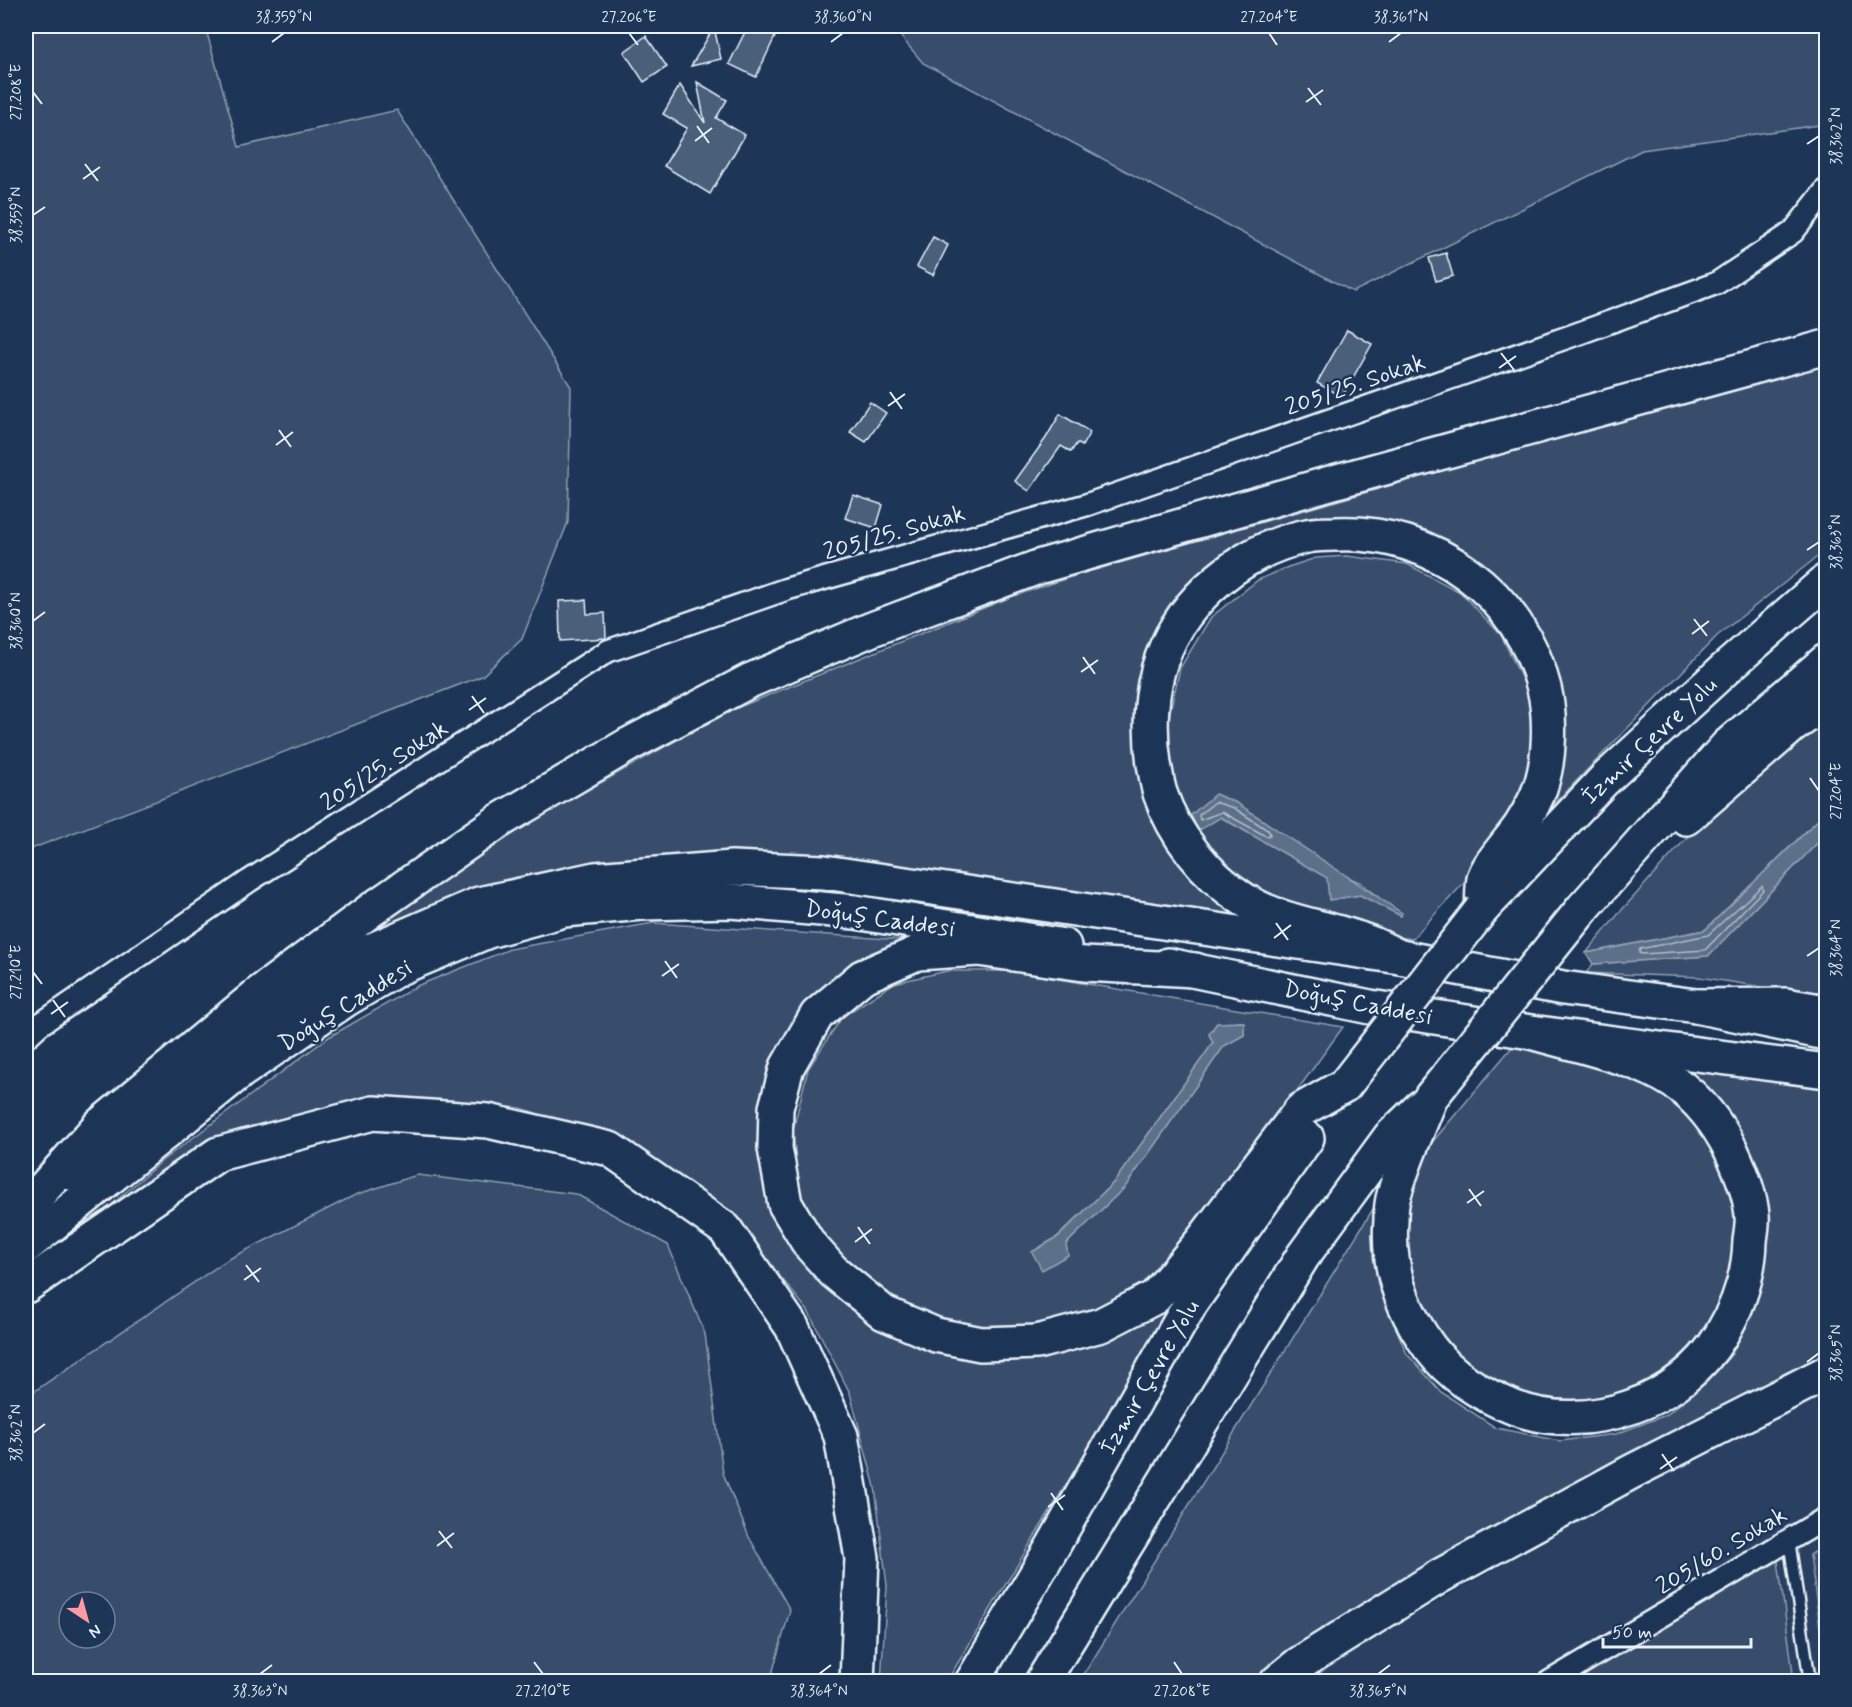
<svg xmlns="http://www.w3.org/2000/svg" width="1852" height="1707" viewBox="0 0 1852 1707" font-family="Mynerve,sans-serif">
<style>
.built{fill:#2a4162}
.green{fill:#374d6c;stroke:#909fb2;stroke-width:1.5;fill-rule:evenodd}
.water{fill:#5d7089;stroke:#95a4b5;stroke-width:1.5}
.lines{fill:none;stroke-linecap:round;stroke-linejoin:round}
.shore{stroke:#b0bdcc;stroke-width:1.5}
.building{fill:#495e7a;stroke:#e8f1f8;stroke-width:1.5}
.lane-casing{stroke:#e8f1f8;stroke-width:15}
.street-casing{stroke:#e8f1f8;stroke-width:26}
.primary-casing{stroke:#e8f1f8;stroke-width:38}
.highway-casing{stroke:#e8f1f8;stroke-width:38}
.lane{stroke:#1d3557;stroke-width:10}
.street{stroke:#1d3557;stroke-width:21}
.primary{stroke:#1d3557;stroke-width:33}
.highway{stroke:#1d3557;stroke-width:33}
.highway-bridge-casing{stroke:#e8f1f8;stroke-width:38;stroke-linecap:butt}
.highway-bridge{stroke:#1d3557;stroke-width:33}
.ticks{fill:none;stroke:#e8f1f8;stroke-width:2}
.labels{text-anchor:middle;stroke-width:5;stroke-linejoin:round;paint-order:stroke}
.street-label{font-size:24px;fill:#e8f1f8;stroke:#1d3557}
.neatline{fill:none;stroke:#e8f1f8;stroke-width:2}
.ticks-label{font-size:15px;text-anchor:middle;fill:#e8f1f8}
</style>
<rect width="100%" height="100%" fill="#1d3557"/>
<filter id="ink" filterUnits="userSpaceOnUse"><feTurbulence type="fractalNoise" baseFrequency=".0167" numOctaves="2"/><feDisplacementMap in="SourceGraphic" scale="12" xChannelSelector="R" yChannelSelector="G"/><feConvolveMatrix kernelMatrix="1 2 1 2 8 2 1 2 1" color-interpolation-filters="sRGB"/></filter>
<g filter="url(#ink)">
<!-- built -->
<polygon class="built" points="1826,1392 1826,1681 1306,1682 1349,1653 1587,1516"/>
<!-- green -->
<g class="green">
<polygon points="26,26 205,26 239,147 397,110 571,387 568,522 522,639 482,676 26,851"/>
<polygon points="892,26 1504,26 1508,28 1510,26 1826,26 1826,124 1642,150 1353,292 923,63"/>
<polygon points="1826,364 1826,550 1717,636 1552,806 1547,799 1561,739 1488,579 1310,531 1173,624 1145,780 1252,918 1039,891 744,857 339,958 433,886 538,818 727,712 1011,597 1077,575 1438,472"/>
<path d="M1347 556 1407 564 1460 592 1501 635 1527 690 1532 717 1533 750 1528 780 1486 859 1412 939 1377 933 1241 885 1199 841 1174 787 1167 725 1180 668 1211 617 1258 580 1288 567 1316 558ZM1220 817 1361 883 1401 916 1360 895 1330 900 1328 878Z"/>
<polygon points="1826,716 1826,812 1705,930 1586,953 1620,912 1710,812"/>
<polygon points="1826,834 1826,997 1699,977 1586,973 1593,964 1708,956"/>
<polygon points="653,923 933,942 852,975 764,1109 825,1284 979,1359 1044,1359 1120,1333 1188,1283 947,1681 881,1682 887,1586 875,1487 850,1393 808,1311 749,1238 611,1138 521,1108 375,1096 241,1129 162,1172 39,1267 163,1160 329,1037 419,985 510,949"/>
<path d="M947 971H1010L1343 1027 1169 1268 1097 1316 1049 1321 987 1333 924 1323 825 1249 799 1192 793 1130 808 1069 842 1017 894 983ZM1243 1022 1244 1035 1224 1046 1125 1187 1066 1244 1032 1252 1057 1237 1115 1181 1213 1043 1209 1034 1217 1023Z"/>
<polygon points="1512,1047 1557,1053 1609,1067 1662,1090 1704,1130 1730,1181 1737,1238 1725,1295 1695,1344 1651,1380 1596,1400 1539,1400 1487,1383 1444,1350 1413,1305 1400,1199 1424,1152"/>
<polygon points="1670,1066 1826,1087 1826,1361 1566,1491 1412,1573 1262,1681 1079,1682 1373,1209 1372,1238 1378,1286 1407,1354 1441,1392 1496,1428 1560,1441 1616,1434 1666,1415 1701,1387 1732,1354 1754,1306 1766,1250 1760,1188"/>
<path d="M417 1175 576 1194 668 1245 705 1334 723 1473 749 1537 790 1610 770 1681H26V1397L227 1260 355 1195ZM69 1602H105V1638H69Z"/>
<polygon points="1826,1545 1826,1671 1810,1555"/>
<polygon points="1778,1561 1794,1681 1575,1682 1641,1639"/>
</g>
<!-- water -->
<g class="water">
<polygon points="1215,794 1237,803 1402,913 1401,916 1360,895 1329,900 1327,878 1221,817 1198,831 1191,815"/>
<polygon points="1826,812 1826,834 1708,956 1593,964 1586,953 1705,930"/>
<polygon points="1244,1022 1244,1035 1224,1046 1125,1187 1066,1244 1068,1255 1042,1270 1032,1252 1058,1237 1115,1181 1213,1043 1209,1034 1217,1023"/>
</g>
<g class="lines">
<!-- shore -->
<g class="shore">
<polygon points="1215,802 1234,808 1269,831 1270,835 1266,836 1222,812 1200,820 1199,815"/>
<polygon points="1762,886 1763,890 1705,950 1642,954 1639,953 1640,949 1708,935"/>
</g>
</g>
<!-- building -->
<g class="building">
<polygon points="748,26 780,26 756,77 729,64"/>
<polygon points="714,27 721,59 691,66"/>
<polygon points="646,36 667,67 644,82 624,52"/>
<polygon points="697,82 727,100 716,118 745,135 710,194 664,166 687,128 663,114 680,85 705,123"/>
<polygon points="933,237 948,245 933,275 917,267"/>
<polygon points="1446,253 1453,276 1436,281 1429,258"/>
<polygon points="1347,330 1372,344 1342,397 1317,383"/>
<polygon points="870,402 886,413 866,442 850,432"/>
<polygon points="1060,414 1090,432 1082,446 1077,443 1071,452 1061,446 1029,491 1015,481 1046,438"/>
<polygon points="853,495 883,505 876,528 845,518"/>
<polygon points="586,600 587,614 605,613 606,638 560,641 559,601"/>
</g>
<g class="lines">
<!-- lane casing -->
<g class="lane-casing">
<polyline id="lane" points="1789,1540 1810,1682"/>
</g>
<!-- street casing -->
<g class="street-casing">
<g id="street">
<polyline points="26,1037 39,1025 249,881 608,651 787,589 1086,505 1574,335 1717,283 1793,232 1826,190"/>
<polyline points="1549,1682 1826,1518"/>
</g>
</g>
<!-- primary casing -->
<g class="primary-casing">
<g id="primary">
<polyline points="1168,965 1370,1007 1531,1032 1826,1071"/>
<polyline points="71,1173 189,1074 287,1002 370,951 479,904 595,879 732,868 824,872 1400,957 1563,988 1696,1006 1826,1033"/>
<polyline points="26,1246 241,1071 345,1000 399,968 488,931 564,910 642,903 731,901 855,912 1064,946"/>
</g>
</g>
<!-- highway casing -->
<g class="highway-casing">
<g id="highway">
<polyline points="1686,818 1792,726 1826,702"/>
<polyline points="1483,908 1604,780 1725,669 1826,581"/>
<polyline points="1583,908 1727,746 1826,661"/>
<path d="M1400 957C1387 951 1375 944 1362 940 1323 926 1278 922 1243 899 1206 875 1174 835 1160 793 1157 784 1156 773 1154 764 1149 730 1150 690 1162 658 1184 597 1244 549 1307 536 1316 534 1327 534 1336 534 1433 529 1521 594 1544 688 1551 717 1550 760 1540 788 1536 800 1528 814 1521 825 1512 839 1487 865 1484 879 1482 889 1483 899 1482 909"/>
<polyline points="1195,970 1084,964 978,949 917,953 862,977 817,1015 787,1067 776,1108 775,1148 785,1204 809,1244 833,1271 884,1313 936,1335 981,1344 1037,1342 1101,1325 1155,1297 1202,1241 1301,1110 1345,1085"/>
<polyline points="1696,1006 1785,1005 1826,1012"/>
<path d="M1431 1097C1418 1130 1403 1162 1394 1195 1391 1204 1391 1213 1391 1221 1387 1268 1403 1311 1430 1348 1452 1377 1482 1395 1515 1408 1588 1435 1681 1403 1721 1335 1738 1307 1749 1274 1750 1241 1751 1232 1753 1223 1752 1215 1750 1193 1740 1169 1731 1150 1718 1124 1698 1098 1674 1082 1637 1057 1575 1045 1531 1032"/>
<polyline points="26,1208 100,1125 261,992 371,910 499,821 628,745 749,681 872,629 1038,567 1337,481 1826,347"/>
<polyline points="26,1286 218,1154 373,1113 488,1121 610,1149 725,1229 792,1327 841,1436 862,1558 857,1682"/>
<polyline points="972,1682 1053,1546 1191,1303 1307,1138"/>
<polyline points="1042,1682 1303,1256 1390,1137 1421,1107"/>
<polyline points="1277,1682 1299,1664 1440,1576 1631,1472 1826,1373"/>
</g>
</g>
<!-- lane -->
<use href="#lane" class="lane"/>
<!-- street -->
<use href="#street" class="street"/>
<!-- primary -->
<use href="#primary" class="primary"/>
<!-- highway -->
<use href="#highway" class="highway"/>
<!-- highway-bridge casing -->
<g class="highway-bridge-casing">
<g id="highway-bridge">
<polyline points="1345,1085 1482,909"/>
<polyline points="1431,1097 1583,908"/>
</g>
</g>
<!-- highway-bridge -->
<use href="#highway-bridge" class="highway-bridge"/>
</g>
</g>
<!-- ticks -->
<path class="ticks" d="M629 33 638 45M1269 33 1277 45M272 42 284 33M831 42 843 33M1389 42 1401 33M1308 88 1321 105M33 92 42 104M1306 102 1323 90M697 126 709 143M695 141 712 128M1807 144 1819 136M85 164 98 181M83 179 100 167M33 215 45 207M1501 353 1514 370M1499 368 1516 356M890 392 902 409M888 406 905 394M279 430 291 447M276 445 293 432M1807 550 1819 542M1694 619 1707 636M33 621 45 612M1692 634 1709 621M1083 657 1095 674M1081 672 1098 660M472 696 484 713M469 710 486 698M1810 778 1819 791M1276 923 1288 940M1274 938 1291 925M1807 956 1819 948M665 961 677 978M33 972 42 984M662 976 679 964M53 1000 65 1017M51 1014 68 1002M1469 1189 1481 1206M1467 1203 1484 1191M858 1227 870 1244M855 1242 872 1229M246 1265 259 1282M244 1280 261 1268M1807 1362 1819 1353M33 1433 45 1424M1662 1454 1674 1471M1660 1469 1677 1457M1051 1493 1063 1510M1048 1507 1065 1495M439 1531 452 1548M437 1546 454 1533M534 1662 543 1674M1174 1662 1182 1674M260 1674 272 1665M819 1674 831 1665M1378 1674 1390 1665"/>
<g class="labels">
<!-- street labels -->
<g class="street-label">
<text transform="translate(1355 384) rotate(-19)" y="8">205/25. Sokak</text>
<text transform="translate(894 532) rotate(-16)" y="8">205/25. Sokak</text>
<text transform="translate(1649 740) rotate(-43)" y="8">İzmir Çevre Yolu</text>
<text transform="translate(384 765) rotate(-33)" y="8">205/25. Sokak</text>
<text transform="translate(880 918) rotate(8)" y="8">Doğuş Caddesi</text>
<text transform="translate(1358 1002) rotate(11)" y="8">Doğuş Caddesi</text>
<text transform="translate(345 1005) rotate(-32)" y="8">Doğuş Caddesi</text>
<text transform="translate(1149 1377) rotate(-60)" y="8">İzmir Çevre Yolu</text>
<text transform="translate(1721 1550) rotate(-31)" y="8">205/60. Sokak</text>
</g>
</g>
<!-- margin -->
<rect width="1852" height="1707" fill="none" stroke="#1d3557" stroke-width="66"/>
<!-- north arrow -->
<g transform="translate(87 1620) rotate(144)"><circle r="28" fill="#1d3557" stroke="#6e8097" stroke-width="1.5"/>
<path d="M0-4.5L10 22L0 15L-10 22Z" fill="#ff9aa2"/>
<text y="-9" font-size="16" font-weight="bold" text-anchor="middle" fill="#e8f1f8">N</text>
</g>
<!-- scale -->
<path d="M1603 1638v9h148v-9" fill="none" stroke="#e8f1f8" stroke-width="3"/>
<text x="1612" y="1638" font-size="18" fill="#e8f1f8" stroke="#1d3557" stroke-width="4.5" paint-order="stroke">50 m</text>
<rect x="33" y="33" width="1786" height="1641" class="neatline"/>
<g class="ticks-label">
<text x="284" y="22">38.359°N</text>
<text x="629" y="22">27.206°E</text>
<text x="843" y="22">38.360°N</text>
<text x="1269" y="22">27.204°E</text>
<text x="1401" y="22">38.361°N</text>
<text transform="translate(16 92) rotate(-90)" y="5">27.208°E</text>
<text transform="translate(1836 136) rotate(-90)" y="5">38.362°N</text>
<text transform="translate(16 215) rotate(-90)" y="5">38.359°N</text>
<text transform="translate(1836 542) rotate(-90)" y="5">38.363°N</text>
<text transform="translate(16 621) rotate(-90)" y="5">38.360°N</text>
<text transform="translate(1836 791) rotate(-90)" y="5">27.204°E</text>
<text transform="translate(1836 948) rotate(-90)" y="5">38.364°N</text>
<text transform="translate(16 972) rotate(-90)" y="5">27.210°E</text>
<text transform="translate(1836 1353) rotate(-90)" y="5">38.365°N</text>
<text transform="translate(16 1433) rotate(-90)" y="5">38.362°N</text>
<text x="260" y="1696">38.363°N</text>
<text x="543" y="1696">27.210°E</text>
<text x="819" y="1696">38.364°N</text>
<text x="1182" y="1696">27.208°E</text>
<text x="1378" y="1696">38.365°N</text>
</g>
</svg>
